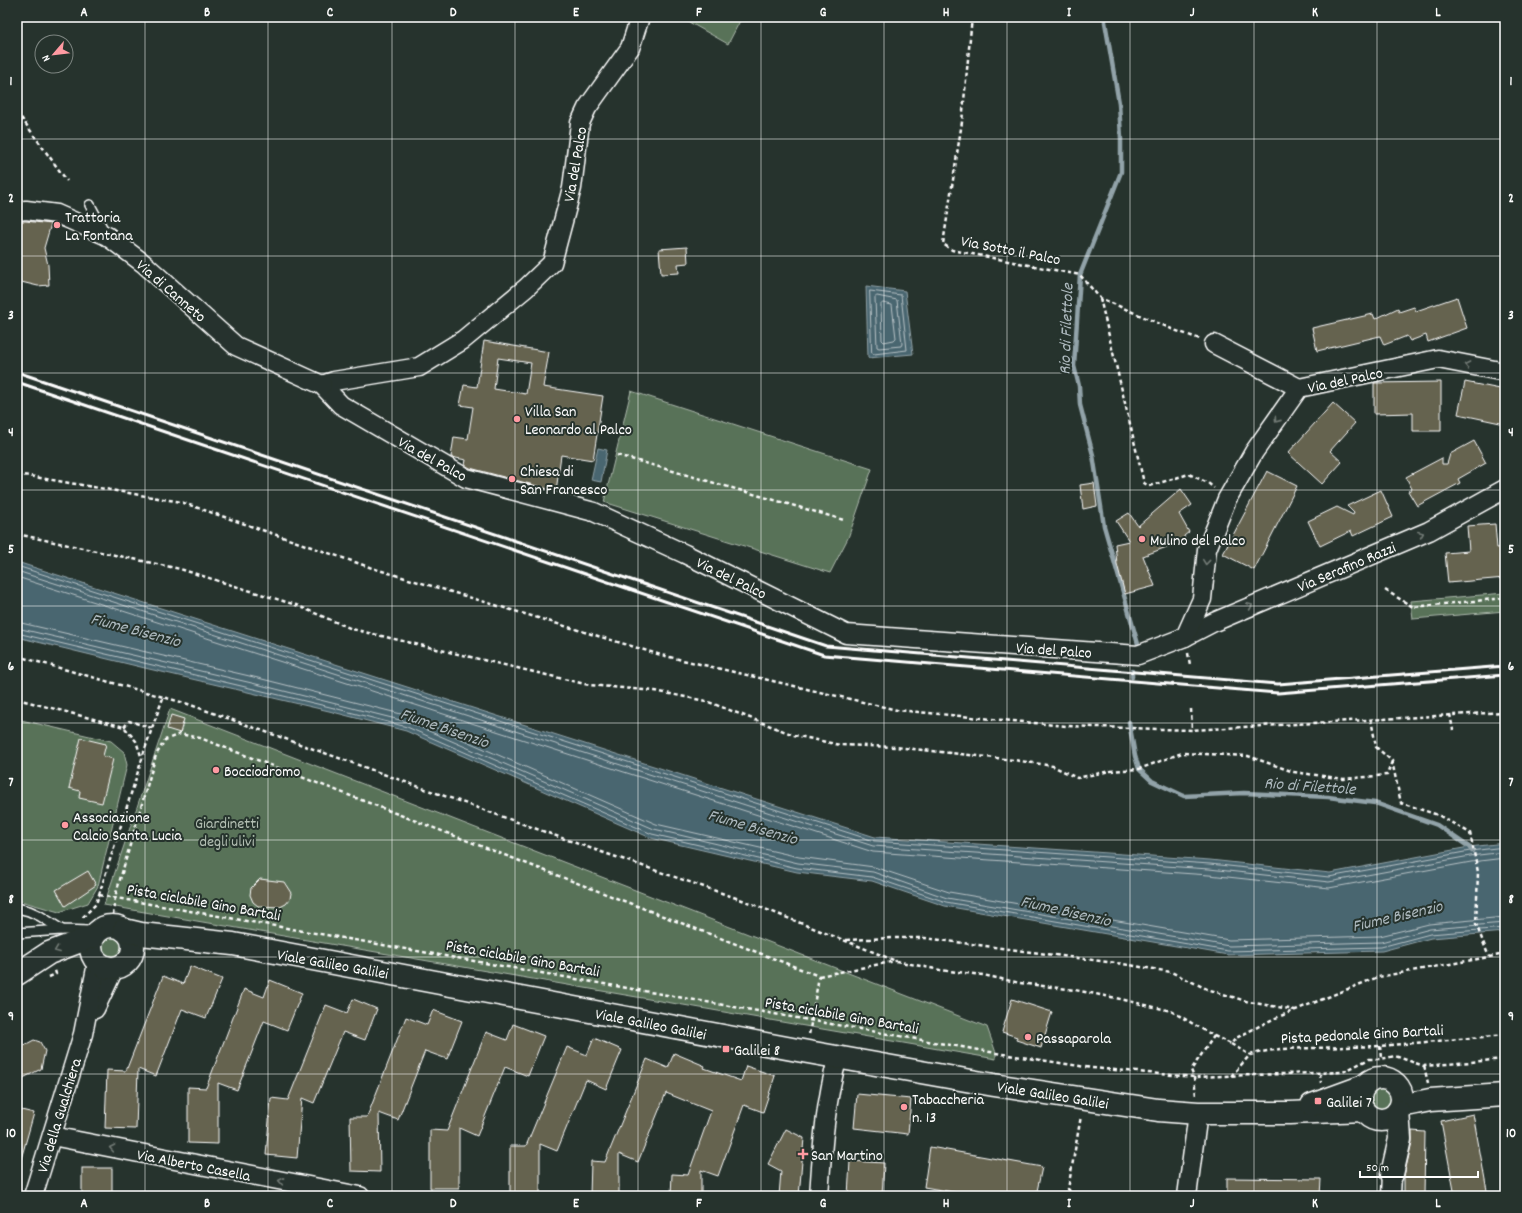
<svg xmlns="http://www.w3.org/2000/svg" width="1522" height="1213" viewBox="0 0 1522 1213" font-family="Dekko,sans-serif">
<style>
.green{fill:#587258;stroke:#acb8ac}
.water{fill:#4a6670;stroke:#92a3a9}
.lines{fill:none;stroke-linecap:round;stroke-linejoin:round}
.shore{stroke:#b7c2c6;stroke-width:1}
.stream{stroke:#92a3a9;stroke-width:4.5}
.building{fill:#65634f;stroke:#fff;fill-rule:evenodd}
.lane-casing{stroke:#fff;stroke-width:12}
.street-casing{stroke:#fff;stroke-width:21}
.secondary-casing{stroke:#fff;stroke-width:25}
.path{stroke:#fff;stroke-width:2.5;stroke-dasharray:4 3;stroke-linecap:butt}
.lane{stroke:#26332d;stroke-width:9}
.street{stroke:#26332d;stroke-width:18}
.secondary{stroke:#26332d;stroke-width:22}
.rail{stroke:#fff;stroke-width:3}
.oneway{stroke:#727a76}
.grid{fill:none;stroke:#fff;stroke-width:1;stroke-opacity:0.55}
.poi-dot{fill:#ff9aa2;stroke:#26332d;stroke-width:1.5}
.labels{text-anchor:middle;stroke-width:4;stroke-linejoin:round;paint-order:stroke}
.street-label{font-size:16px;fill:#fff;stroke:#26332d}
.poi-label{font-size:16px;fill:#fff;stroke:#26332d;text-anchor:start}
.park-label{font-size:16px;fill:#b4c0b4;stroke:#26332d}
.water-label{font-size:17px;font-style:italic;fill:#aebabf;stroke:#26332d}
.neatline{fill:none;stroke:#fff;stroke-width:1.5}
.grid-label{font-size:13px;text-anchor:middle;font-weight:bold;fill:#fff}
</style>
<rect width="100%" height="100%" fill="#26332d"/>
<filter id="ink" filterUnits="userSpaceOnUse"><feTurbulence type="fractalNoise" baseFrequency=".025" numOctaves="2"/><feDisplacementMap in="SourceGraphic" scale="8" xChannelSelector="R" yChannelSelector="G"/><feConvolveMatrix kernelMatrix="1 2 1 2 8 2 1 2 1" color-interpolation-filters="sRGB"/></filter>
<g filter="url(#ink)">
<!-- green -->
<g class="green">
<polygon points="680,17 742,17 728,44"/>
<polygon points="631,391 872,469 848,538 830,573 604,502"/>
<polygon points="1505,593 1505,611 1413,619 1411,601"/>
<polygon points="170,709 987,1027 996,1053 996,1059 104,905"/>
<polygon points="17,719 111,741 124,752 127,765 98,886 88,903 59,912 17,900"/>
<circle cx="111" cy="948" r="11"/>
<circle cx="1383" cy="1100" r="12"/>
</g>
<!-- water -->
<g class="water">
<polygon points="866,286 905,291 913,354 868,358"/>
<polygon points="598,448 607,450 601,482 591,480"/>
<polygon points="17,562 875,837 1210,860 1330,873 1469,847 1505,843 1505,932 1431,938 1382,951 1228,955 945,906 872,881 797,872 651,838 406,731 329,711 149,669 17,637"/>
</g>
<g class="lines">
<!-- shore -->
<g class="shore">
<polygon points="870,291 901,295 907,350 874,354 872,353"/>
<polygon points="877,296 897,300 902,344 901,346 879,348 877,347 875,298"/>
<polygon points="883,303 892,305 896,338 894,340 884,342 882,340 881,305"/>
<polyline points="17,566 874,841 1210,864 1329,877 1470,851 1505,847"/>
<polyline points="17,571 873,846 1209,869 1329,882 1470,856 1505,852"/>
<polyline points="17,577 873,852 1209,875 1329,888 1471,862 1505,858"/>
<polyline points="17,622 258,678 409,716 656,824 799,857 874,867 949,892 1229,940 1380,936 1429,924 1505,917"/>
<polyline points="17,628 256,684 408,722 654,829 798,863 873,872 947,898 1229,946 1381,942 1430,929 1505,923"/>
<polyline points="17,633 330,707 407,727 652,834 797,868 872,877 946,902 1228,951 1381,947 1430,934 1505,928"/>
</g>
<!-- stream -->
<g class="stream">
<polyline points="1105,17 1105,22 1119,103 1121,138 1121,172 1080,275 1074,366 1079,386 1080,405 1093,455 1104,526 1138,644"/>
<polyline points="1132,671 1132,677"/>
<polyline points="1129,722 1135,756 1139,769 1152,781 1184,796 1244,793 1328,797 1375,803 1437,825 1469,847 1472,851"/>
</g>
</g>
<!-- building -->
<g class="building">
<polygon points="17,221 26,221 51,224 44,248 48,265 49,285 38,286 17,281"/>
<polygon points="687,247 688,263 678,264 679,273 661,274 659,249"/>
<polygon points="1457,297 1467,328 1428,342 1426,335 1410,341 1407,336 1384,345 1380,336 1317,351 1312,328 1373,314 1375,319 1398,308 1399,312 1414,307 1416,311"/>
<path d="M484 341 549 352 543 387 603 396 593 460 561 455 556 491 470 468 465 465 466 460 451 457 454 437 468 439 473 407 460 405 464 385 477 387ZM498 358 531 363 526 394 494 389Z"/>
<polygon points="1441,382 1441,431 1413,431 1413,413 1374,414 1374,383"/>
<polygon points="1465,382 1505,390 1505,424 1458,414"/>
<polygon points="1333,403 1355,423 1330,451 1342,462 1322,484 1288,453"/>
<polygon points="1474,441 1486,463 1458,479 1460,483 1417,506 1408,491 1412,489 1406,477 1442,458 1442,464 1447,464 1450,454"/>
<polygon points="1267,471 1297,486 1254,570 1223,554"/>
<polygon points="1094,483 1097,506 1083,509 1080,485"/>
<polygon points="1181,489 1192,505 1179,514 1189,532 1184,536 1185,540 1143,556 1155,586 1125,594 1117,564 1115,544 1129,541 1116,521 1129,513 1138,526"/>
<polygon points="1381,490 1393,517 1353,536 1351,531 1320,546 1308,521 1337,507 1353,515 1354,513 1347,506"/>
<polygon points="1495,524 1497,548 1505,547 1505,578 1448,583 1445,553 1469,551 1467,526"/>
<polygon points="171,715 184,719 180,733 167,729"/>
<polygon points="81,738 106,744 103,756 113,759 102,803 79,798 80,791 69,788"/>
<polygon points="88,871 96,885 65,906 56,890"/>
<polygon points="260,879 284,882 291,893 290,899 286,904 280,907 258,906 253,902 250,895 251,888"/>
<polygon points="190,966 222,979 206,1018 182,1009 156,1076 138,1069 136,1129 105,1128 107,1070 126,1071 163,976 183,984"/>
<polygon points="270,980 302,993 287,1030 264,1021 237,1090 218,1083 218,1144 188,1143 188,1087 206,1088 244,989 264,997"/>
<polygon points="353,999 377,1009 365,1040 343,1032 314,1103 302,1098 297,1158 266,1155 271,1098 288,1100 326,1005 347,1013"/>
<polygon points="1012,999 1052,1012 1041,1048 1016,1040 1017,1037 1002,1032"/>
<polygon points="433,1010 462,1021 447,1059 425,1051 398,1120 379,1113 380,1172 351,1171 350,1117 367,1117 406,1017 427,1025"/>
<polygon points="513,1024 544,1036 528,1076 505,1067 477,1136 459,1128 459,1188 430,1188 430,1130 447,1131 486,1032 507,1040"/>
<polygon points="594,1038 622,1050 606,1089 586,1080 557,1151 540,1144 540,1196 510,1196 510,1146 526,1146 567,1047 587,1055"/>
<polygon points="34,1040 40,1042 45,1051 41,1069 21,1079 17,1071 17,1049"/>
<polygon points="674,1053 705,1066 704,1068 741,1081 746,1066 775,1076 763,1112 744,1105 718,1176 701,1170 701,1196 671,1196 672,1174 688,1175 711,1111 666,1093 638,1162 619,1154 619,1196 590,1196 591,1161 605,1162 647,1059 668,1068"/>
<polygon points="857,1094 911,1099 908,1134 854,1128"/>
<polygon points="17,1109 34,1113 21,1159 17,1158"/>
<polygon points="1473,1114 1488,1196 1455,1196 1441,1121"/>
<polygon points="786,1129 804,1138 799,1196 779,1196 781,1171 768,1164"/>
<polygon points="1412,1131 1425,1132 1424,1196 1404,1196 1404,1176 1412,1142"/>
<polygon points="930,1147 1042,1167 1036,1196 976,1196 924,1187"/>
<polygon points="850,1161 884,1163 882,1196 848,1196"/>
<rect x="82" y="1168" width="30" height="28"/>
<polygon points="1227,1178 1321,1179 1320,1196 1227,1196"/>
</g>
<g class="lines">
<!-- lane casing -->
<g class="lane-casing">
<g id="lane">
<polyline points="90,205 105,233"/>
<polyline points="17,908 29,911 40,916 62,930 89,931"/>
<polyline points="17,933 62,930"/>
</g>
</g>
<!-- street casing -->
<g class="street-casing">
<g id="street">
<polyline points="640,17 630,48 587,108 580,123 572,188 552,263 526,288 463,340 419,367 334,381 322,385 341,405 466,478 594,512 685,554 846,634 1138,655 1185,637 1214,622 1429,531 1505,489"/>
<polyline points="17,211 26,210 57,214 107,236 143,263 236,346 322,385"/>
<polyline points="1214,344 1299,388"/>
<polyline points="1185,637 1202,599 1207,549 1227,499 1254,452 1299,388 1438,359 1505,372"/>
<polyline points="95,1009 114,969"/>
<polyline points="52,1136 360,1196"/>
<polyline points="33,1196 83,1034 97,963"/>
<path d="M819 1196C822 1151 825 1101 838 1057"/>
<polyline points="1187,1196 1198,1113"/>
<polyline points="1391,1196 1392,1174"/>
</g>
</g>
<!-- secondary casing -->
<g class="secondary-casing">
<g id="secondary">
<circle cx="112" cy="947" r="21"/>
<polyline points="124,930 141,934 233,944 808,1052 994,1085 1158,1110 1198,1113 1290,1113 1363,1110"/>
<polyline points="17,974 49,953 94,936"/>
<circle cx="1381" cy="1099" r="21"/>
<polyline points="1312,1105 1364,1086"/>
<polyline points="1401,1106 1430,1100 1505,1095"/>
<polyline points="1392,1174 1400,1139 1398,1111"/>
</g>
</g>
<!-- path -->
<g class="path">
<polyline points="972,17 962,122 943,244 952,250 1080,275 1100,298 1174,330 1200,339"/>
<polyline points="17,112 67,181"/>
<polyline points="1100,298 1144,483 1149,486 1189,474 1208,483 1214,488"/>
<polyline points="617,455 844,520"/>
<polyline points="17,474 181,502 372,568 661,655 897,710 1066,726 1192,730 1505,712"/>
<polyline points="17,534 180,569 296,605 352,629 589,685 655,691 706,701 794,735 840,745 896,747 1014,760 1053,766 1077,778 1110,771 1139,769 1182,753 1248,756 1294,772 1344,779 1387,775 1392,761"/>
<polyline points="1385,590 1413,607 1505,598"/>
<polyline points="1188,653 1190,665"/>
<polyline points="17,656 188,704 587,847 745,901 896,961 940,970 983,975 1020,983 1075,990 1116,998 1171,1011 1214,1036 1191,1070 1194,1077 1196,1096"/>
<polyline points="17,699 124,727 136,741 142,759 96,904 81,919"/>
<polyline points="1191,709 1192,730"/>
<polyline points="1450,714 1453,730"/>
<polyline points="1371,719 1376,747 1392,761 1401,803 1438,815 1470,833 1478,872 1476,924 1489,957"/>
<polyline points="124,727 129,721 152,728 142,758"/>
<polyline points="152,728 163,698"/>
<polyline points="99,895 996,1053 1092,1068 1194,1077 1343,1072 1369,1059 1381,1059 1395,1056 1424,1066 1505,1059"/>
<polyline points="113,915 115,897 156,755 165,740 180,734 200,738 819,976 809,1035"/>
<polyline points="846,940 892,938 925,938 1123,964 1171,972 1207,989 1249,1002 1295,1010"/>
<polyline points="819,976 896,961"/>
<polyline points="49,977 56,974 55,970"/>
<polyline points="1214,1036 1231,1044 1236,1038 1273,1019 1378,977 1505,954"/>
<polyline points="1231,1044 1250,1055"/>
<polyline points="1380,1046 1381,1059"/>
<polyline points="1424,1066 1428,1083"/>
<polyline points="1320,1074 1321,1083"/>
<polyline points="1231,1076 1250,1055 1261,1052 1280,1049 1380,1046 1505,1035"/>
<polyline points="1075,1196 1068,1189 1081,1116"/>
</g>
<!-- lane -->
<use href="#lane" class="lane"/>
<!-- street -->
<use href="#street" class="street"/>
<!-- secondary -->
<use href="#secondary" class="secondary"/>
<!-- rail -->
<g class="rail">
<polyline points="17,372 826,646 1278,684 1505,666"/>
<polyline points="17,382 824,655 1278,693 1505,675"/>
</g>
</g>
<!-- one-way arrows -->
<defs><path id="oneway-chevron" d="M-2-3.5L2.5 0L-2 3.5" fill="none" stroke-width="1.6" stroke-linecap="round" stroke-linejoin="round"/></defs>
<g class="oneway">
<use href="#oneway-chevron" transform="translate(1467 365) rotate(-169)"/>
<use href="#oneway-chevron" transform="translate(1277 420) rotate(125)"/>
<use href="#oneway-chevron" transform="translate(1421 534) rotate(-23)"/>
<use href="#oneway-chevron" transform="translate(1206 562) rotate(96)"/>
<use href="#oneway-chevron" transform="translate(1250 606) rotate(-23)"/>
<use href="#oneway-chevron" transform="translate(57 950) rotate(159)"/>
<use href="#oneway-chevron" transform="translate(112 1148) rotate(-169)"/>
<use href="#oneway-chevron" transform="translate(281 1181) rotate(-169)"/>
</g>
</g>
<!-- grid -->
<path class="grid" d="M145 17V1196M268 17V1196M392 17V1196M515 17V1196M638 17V1196M761 17V1196M884 17V1196M1007 17V1196M1130 17V1196M1254 17V1196M1377 17V1196M17 139H1505M17 256H1505M17 373H1505M17 490H1505M17 606H1505M17 723H1505M17 840H1505M17 957H1505M17 1074H1505"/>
<!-- markers -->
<g class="poi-dot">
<circle cx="57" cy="225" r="4"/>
<circle cx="517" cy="419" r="4"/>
<circle cx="512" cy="479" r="4"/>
<circle cx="1142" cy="539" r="4"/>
<circle cx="216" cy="770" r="4"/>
<circle cx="65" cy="825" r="4"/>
<circle cx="1028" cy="1037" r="4"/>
<rect x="722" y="1045" width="8" height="8" rx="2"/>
<rect x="1314" y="1097" width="8" height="8" rx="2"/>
<circle cx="904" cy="1107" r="4"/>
<path d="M801 1148h4v4h4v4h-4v4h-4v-4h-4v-4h4z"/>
</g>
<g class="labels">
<!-- street labels -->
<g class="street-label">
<text transform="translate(574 164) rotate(-80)" y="6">Via del Palco</text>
<text transform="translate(1011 249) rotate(11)" y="6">Via Sotto il Palco</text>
<text transform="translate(172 290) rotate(41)" y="6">Via di Canneto</text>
<text transform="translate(1345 379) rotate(-12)" y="6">Via del Palco</text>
<text transform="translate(433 458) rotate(29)" y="6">Via del Palco</text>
<text transform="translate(1346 566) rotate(-23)" y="6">Via Serafino Razzi</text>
<text transform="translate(732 577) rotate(26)" y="6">Via del Palco</text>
<text transform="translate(1054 649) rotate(4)" y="6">Via del Palco</text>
<text transform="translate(204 901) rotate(10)" y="6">Pista ciclabile Gino Bartali</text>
<text transform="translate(523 957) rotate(10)" y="6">Pista ciclabile Gino Bartali</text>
<text transform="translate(333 963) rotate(10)" y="6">Viale Galileo Galilei</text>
<text transform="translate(842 1014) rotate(10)" y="6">Pista ciclabile Gino Bartali</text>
<text transform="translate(651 1023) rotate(11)" y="6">Viale Galileo Galilei</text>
<text transform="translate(1362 1033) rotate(-3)" y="6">Pista pedonale Gino Bartali</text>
<text transform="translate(1053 1094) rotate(9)" y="6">Viale Galileo Galilei</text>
<text transform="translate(58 1115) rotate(-73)" y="6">Via della Gualchiera</text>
<text transform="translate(194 1164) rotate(11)" y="6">Via Alberto Casella</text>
</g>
<!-- poi labels -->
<g class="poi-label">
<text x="65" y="222">Trattoria<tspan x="65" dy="18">La Fontana</tspan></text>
<text x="525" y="416">Villa San<tspan x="525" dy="18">Leonardo al Palco</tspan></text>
<text x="520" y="476">Chiesa di<tspan x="520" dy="18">San Francesco</tspan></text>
<text x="1150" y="545">Mulino del Palco</text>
<text x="224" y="776">Bocciodromo</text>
<text x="73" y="822">Associazione<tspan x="73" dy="18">Calcio Santa Lucia</tspan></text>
<text x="1036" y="1043">Passaparola</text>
<text x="734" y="1055">Galilei 8</text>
<text x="912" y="1104">Tabaccheria<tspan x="912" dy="18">n. 13</tspan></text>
<text x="1326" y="1107">Galilei 7</text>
<text x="811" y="1160">San Martino</text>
</g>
<!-- park labels -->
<g class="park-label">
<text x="227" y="828">Giardinetti<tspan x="227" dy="18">degli ulivi</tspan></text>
</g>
<!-- water labels -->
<g class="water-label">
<text transform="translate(1065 329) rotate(-88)" y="6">Rio di Filettole</text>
<text transform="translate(136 629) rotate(15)" y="6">Fiume Bisenzio</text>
<text transform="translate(445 727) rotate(19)" y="6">Fiume Bisenzio</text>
<text transform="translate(1310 785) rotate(4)" y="6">Rio di Filettole</text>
<text transform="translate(753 826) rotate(16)" y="6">Fiume Bisenzio</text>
<text transform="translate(1066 910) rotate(13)" y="6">Fiume Bisenzio</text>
<text transform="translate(1397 915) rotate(-13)" y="6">Fiume Bisenzio</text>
</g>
</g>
<!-- margin -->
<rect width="1522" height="1213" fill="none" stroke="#26332d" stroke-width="44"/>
<!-- north arrow -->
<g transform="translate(54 54) rotate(242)"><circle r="19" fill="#26332d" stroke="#7d8581"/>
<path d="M0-3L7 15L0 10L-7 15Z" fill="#ff9aa2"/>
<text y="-6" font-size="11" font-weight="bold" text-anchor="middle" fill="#ffffff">N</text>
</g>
<!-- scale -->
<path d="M1360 1171v6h118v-6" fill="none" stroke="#ffffff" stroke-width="2"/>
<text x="1366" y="1171" font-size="12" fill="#ffffff" stroke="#26332d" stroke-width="3" paint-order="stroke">50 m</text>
<rect x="22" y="22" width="1478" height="1169" class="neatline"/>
<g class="grid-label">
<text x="84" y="16">A</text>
<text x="207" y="16">B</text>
<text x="330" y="16">C</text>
<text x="453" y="16">D</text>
<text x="576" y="16">E</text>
<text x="699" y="16">F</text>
<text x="823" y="16">G</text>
<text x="946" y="16">H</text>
<text x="1069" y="16">I</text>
<text x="1192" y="16">J</text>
<text x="1315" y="16">K</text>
<text x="1438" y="16">L</text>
<text x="11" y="85">1</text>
<text x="1511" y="85">1</text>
<text x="11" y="202">2</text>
<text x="1511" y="202">2</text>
<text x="11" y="319">3</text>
<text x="1511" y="319">3</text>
<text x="11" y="436">4</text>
<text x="1511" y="436">4</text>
<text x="11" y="553">5</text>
<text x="1511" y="553">5</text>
<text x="11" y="670">6</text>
<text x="1511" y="670">6</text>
<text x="11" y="786">7</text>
<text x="1511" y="786">7</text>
<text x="11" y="903">8</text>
<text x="1511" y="903">8</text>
<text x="11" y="1020">9</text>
<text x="1511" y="1020">9</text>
<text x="11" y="1137">10</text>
<text x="1511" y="1137">10</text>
<text x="84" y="1207">A</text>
<text x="207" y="1207">B</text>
<text x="330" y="1207">C</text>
<text x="453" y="1207">D</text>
<text x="576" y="1207">E</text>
<text x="699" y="1207">F</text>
<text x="823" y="1207">G</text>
<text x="946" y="1207">H</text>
<text x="1069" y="1207">I</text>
<text x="1192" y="1207">J</text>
<text x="1315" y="1207">K</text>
<text x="1438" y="1207">L</text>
</g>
</svg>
